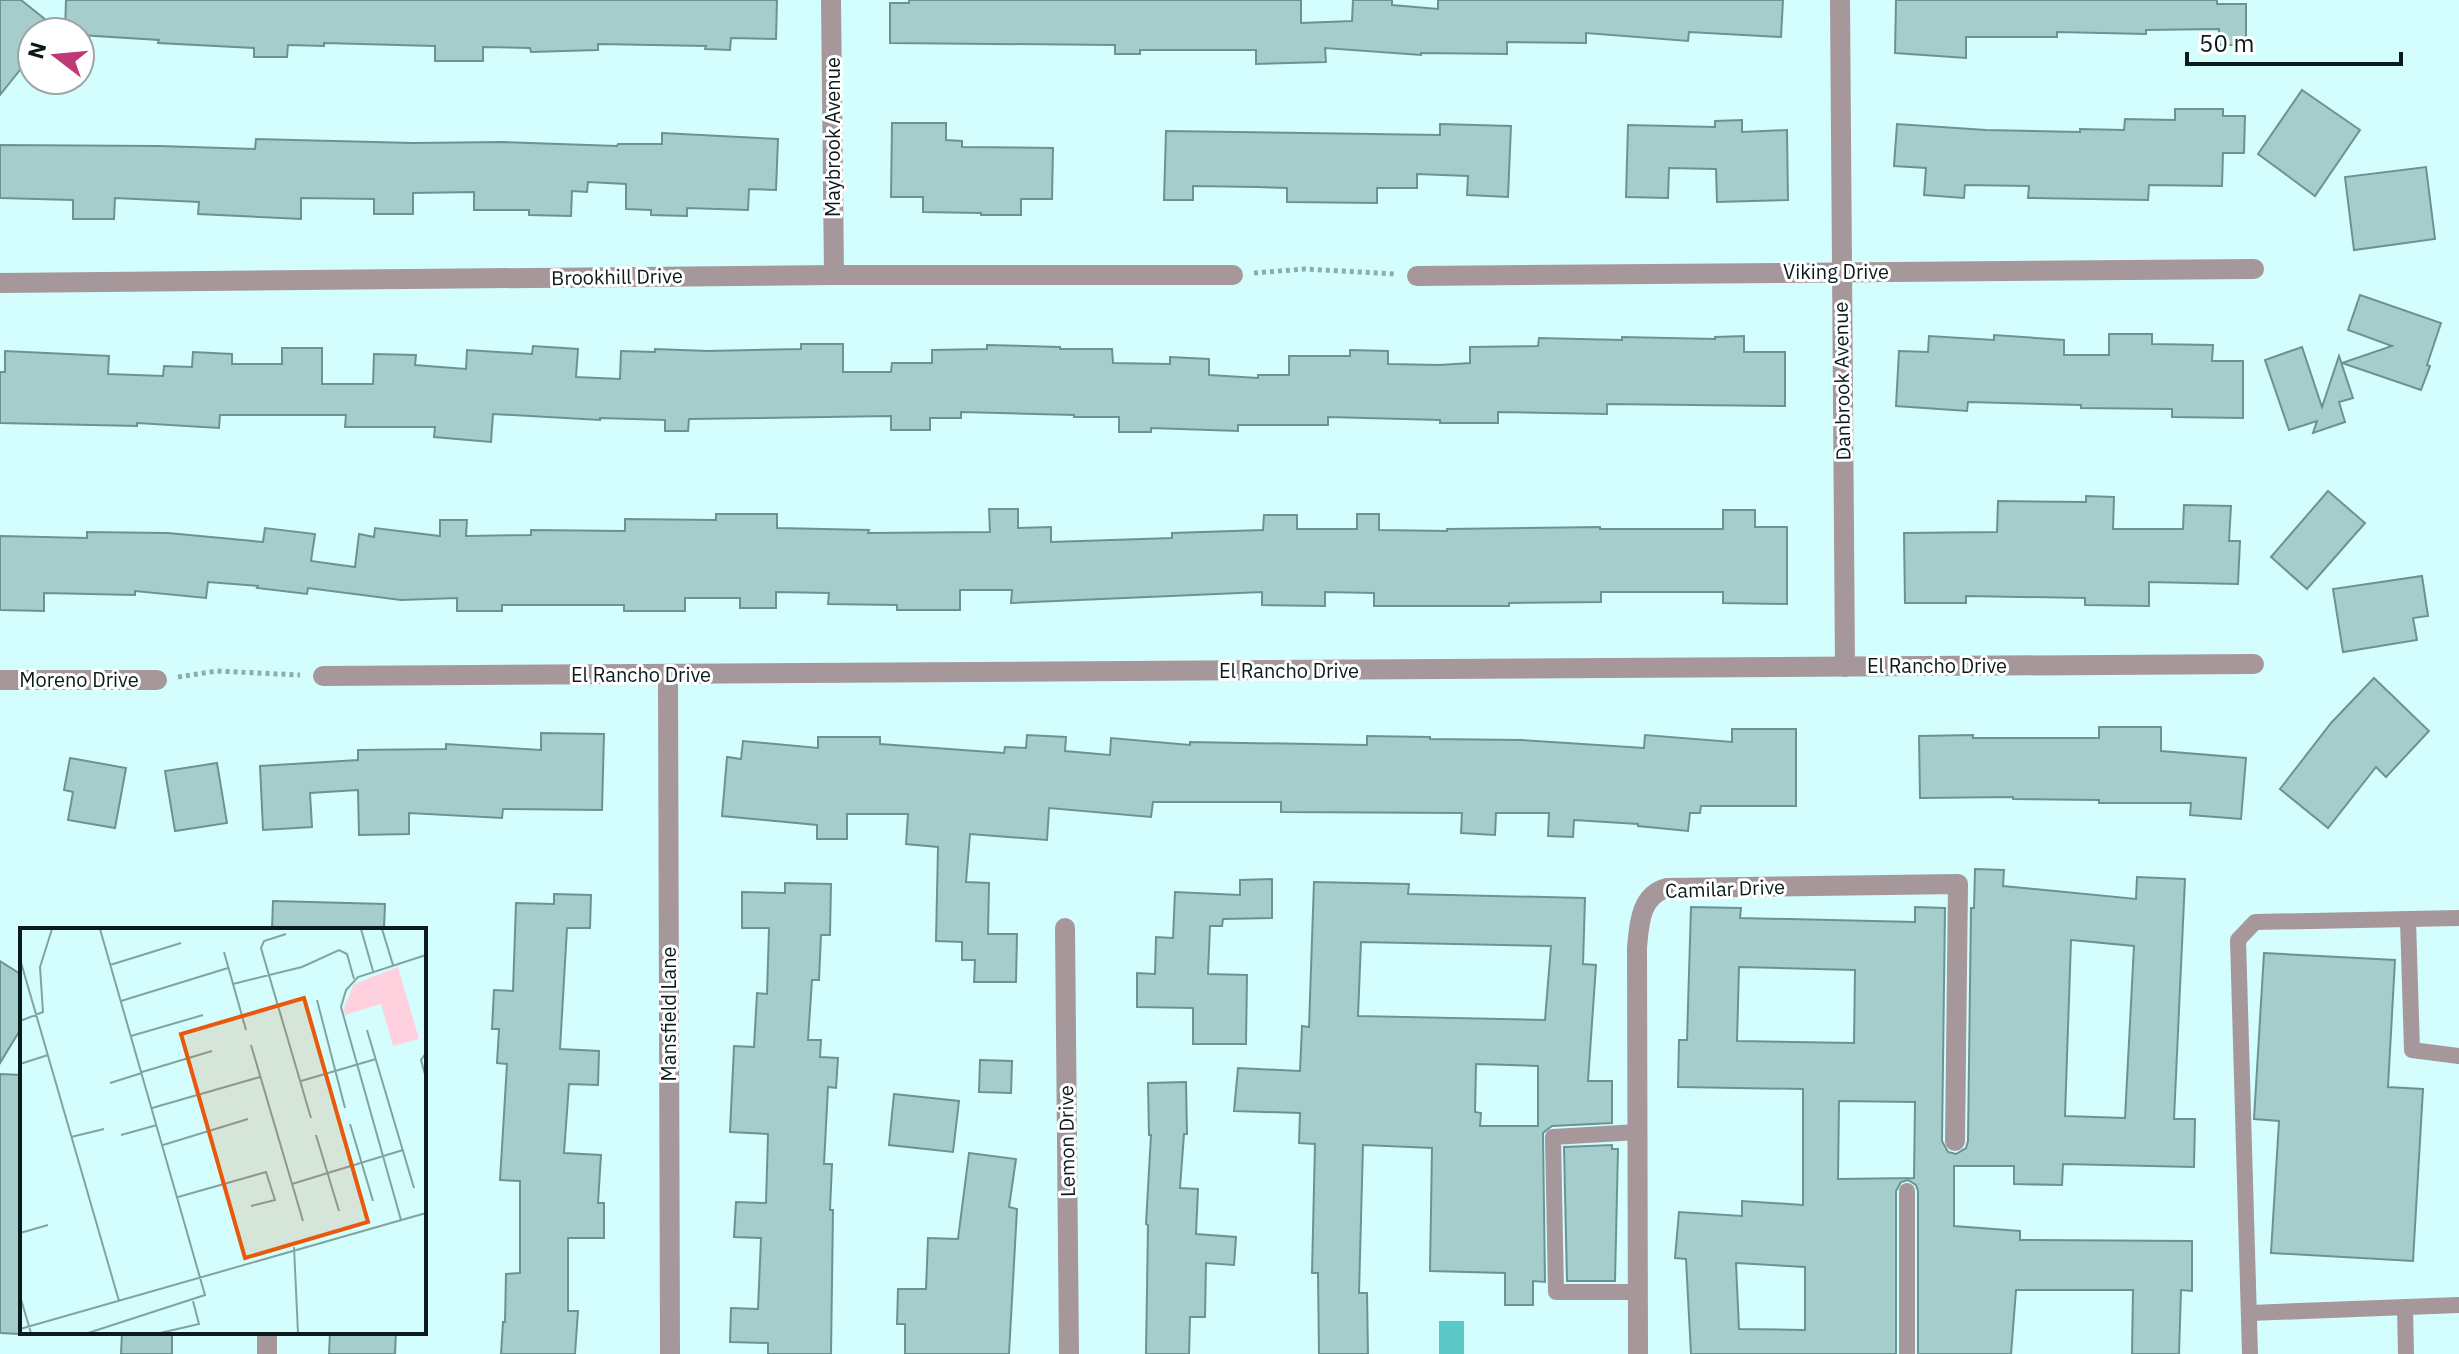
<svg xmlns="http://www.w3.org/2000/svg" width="2459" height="1354" viewBox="0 0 2459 1354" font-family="'IBM Plex Sans',sans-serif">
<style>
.water{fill:#5bc7c6}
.building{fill:#a4cdcc;stroke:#6c9393;stroke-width:2;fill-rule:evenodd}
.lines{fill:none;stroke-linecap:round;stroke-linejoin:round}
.path{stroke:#8cadad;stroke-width:5;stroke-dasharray:4 4;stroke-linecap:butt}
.service{stroke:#a6979b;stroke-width:16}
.minor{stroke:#a6979b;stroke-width:20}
.labels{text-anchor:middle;stroke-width:6;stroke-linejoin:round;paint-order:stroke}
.street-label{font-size:20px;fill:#0b1b1b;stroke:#fff}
.inset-road{fill:none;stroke:#83a3a3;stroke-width:2}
.view{fill:#e8590c;fill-opacity:0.15;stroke:#e8590c;stroke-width:4}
.inset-edge{fill:none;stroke:#0b1b1b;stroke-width:4}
</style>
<rect width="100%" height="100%" fill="#d3fefd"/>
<!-- water -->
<rect class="water" x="1439" y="1321" width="25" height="33"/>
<!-- building -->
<g class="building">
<polygon points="0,0 21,0 61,32 32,32 32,55 0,95"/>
<polygon points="66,0 777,0 776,39 731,38 730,50 705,49 706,46 598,44 598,50 531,52 530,48 483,47 483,61 435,61 435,46 324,43 324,46 288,45 287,57 254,57 254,48 158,43 159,40 80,35 80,32 65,32"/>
<polygon points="909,0 1301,0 1301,23 1352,21 1353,0 1392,0 1392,5 1438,9 1438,0 1783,0 1781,37 1689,32 1688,41 1586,33 1586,43 1507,42 1507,54 1421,53 1421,55 1325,48 1326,62 1256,64 1256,50 1140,50 1140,54 1115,54 1115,45 890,43 890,3 909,3"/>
<polygon points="1896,0 2217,0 2217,4 2246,4 2246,45 2219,45 2219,29 2146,30 2146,34 2057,32 2057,37 1966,37 1966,58 1895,53"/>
<polygon points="2302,90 2360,130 2315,196 2258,154"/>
<polygon points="2175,109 2223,109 2223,116 2245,116 2244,153 2223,153 2222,186 2149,185 2148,200 2028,198 2029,186 1965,185 1964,198 1924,195 1926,168 1894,166 1897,124 1986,130 2080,132 2080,129 2124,130 2125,119 2175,120"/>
<polygon points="1742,120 1742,132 1787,130 1788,200 1717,202 1716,169 1669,168 1668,198 1626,197 1628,125 1715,127 1715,121"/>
<polygon points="892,123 946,123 946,140 962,141 962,147 1053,148 1052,199 1021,199 1021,215 981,215 981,213 923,212 923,197 891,197"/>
<polygon points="1440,124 1511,126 1508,197 1467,195 1468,176 1417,174 1417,188 1377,188 1377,203 1287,202 1287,188 1256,187 1193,186 1193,200 1164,200 1166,131 1440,135"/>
<polygon points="662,133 778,139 776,190 749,189 748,210 687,208 687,216 651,215 651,210 626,209 626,184 588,182 587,192 572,191 571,216 529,215 529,210 474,210 474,192 413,193 413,214 374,214 374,199 301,198 301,219 198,214 199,202 115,198 114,219 73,219 73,200 0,198 0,145 159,146 255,149 256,139 413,143 503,142 617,146 618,144 662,144"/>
<polygon points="2426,167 2435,239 2354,250 2345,177"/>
<polygon points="2360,295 2441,323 2427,365 2430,366 2421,390 2342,363 2392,346 2348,330"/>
<polygon points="2109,334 2152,334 2152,344 2213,345 2212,361 2243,361 2243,418 2172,417 2172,409 2081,408 2081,405 1968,402 1967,411 1896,406 1899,351 1928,352 1929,336 1994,340 1994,335 2064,340 2064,355 2109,355"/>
<polygon points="1744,336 1744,352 1785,352 1785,406 1607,404 1607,414 1498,412 1498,423 1440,423 1440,420 1328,417 1328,425 1238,425 1238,431 1151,428 1151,432 1119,432 1119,417 1074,417 1074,415 961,412 961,418 930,418 930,430 891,430 891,416 689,419 688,431 665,431 665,420 600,418 600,420 493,414 491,442 434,437 435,427 345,427 346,415 220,415 219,428 137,423 137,426 0,423 0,372 5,372 5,351 109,356 108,374 163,376 164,366 192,367 193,352 232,354 232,364 282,364 282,348 322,348 322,384 373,384 374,354 416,355 415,365 466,369 467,350 532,354 533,346 578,349 576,377 620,379 621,351 655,352 655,349 708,351 801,349 801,344 843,344 843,372 891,372 892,363 932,363 932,350 987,349 987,345 1060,347 1060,349 1112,349 1113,363 1170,364 1170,357 1209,359 1209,375 1258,378 1258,375 1289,375 1289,356 1350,356 1350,350 1388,351 1388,364 1440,365 1470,363 1470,347 1538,346 1539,338 1622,340 1622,337 1715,339 1715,337"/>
<polygon points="2302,347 2322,407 2339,356 2353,398 2339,402 2345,422 2313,433 2317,421 2289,430 2265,360"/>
<polygon points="2328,491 2365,523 2307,589 2271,557"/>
<polygon points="2086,496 2114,497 2113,529 2183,529 2184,505 2231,506 2229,541 2240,541 2238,584 2149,582 2149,606 2085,605 2085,598 1966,596 1966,603 1905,603 1904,533 1997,532 1998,501 2086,502"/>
<polygon points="989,509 1018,509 1018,528 1051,527 1051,542 1172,538 1172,533 1263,530 1264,515 1297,515 1297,529 1357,529 1357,514 1379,514 1379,530 1447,531 1447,529 1600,527 1600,529 1723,529 1723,510 1755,510 1755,527 1787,527 1787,604 1723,603 1723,592 1601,592 1601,602 1509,603 1509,606 1374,606 1374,593 1325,592 1325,606 1262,605 1262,592 1011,603 1012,590 960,590 960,610 897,610 897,605 828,604 829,593 776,592 776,608 740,608 740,598 685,598 685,611 624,611 624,605 502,605 502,611 457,611 457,598 401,600 308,588 307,594 257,588 258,586 208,582 206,598 135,591 135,595 44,593 44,611 0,610 0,536 87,538 87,532 168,533 263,542 265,528 315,534 311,561 355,567 359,534 374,537 375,528 440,536 440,520 467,520 466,536 531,535 531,530 625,531 625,519 716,520 716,514 777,514 777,528 869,530 868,533 990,532"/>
<polygon points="2422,576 2428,616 2413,618 2417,640 2343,652 2333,589"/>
<polygon points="2374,678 2429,731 2386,777 2376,767 2328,828 2280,789 2331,723"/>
<polygon points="2099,727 2161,727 2161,751 2246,758 2241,819 2190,815 2191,803 2099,803 2099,800 2013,799 2013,797 1920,798 1919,736 1973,735 1973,738 2099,738"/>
<polygon points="1732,729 1796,729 1796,806 1701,806 1700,813 1690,813 1688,831 1638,826 1638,824 1574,820 1573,837 1548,836 1549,813 1496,813 1495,835 1461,833 1462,813 1281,812 1281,802 1153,802 1151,817 1049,808 1047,840 970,834 966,882 989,883 988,934 1017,934 1016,982 974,982 975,960 962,960 962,942 936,941 938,847 906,844 908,814 847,814 847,839 817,839 817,825 722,816 727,757 741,759 743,741 818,748 818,737 880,737 880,744 1004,753 1005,747 1026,748 1027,735 1066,737 1065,751 1110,755 1111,738 1190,745 1190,742 1367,745 1367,736 1430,737 1430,739 1521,740 1644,748 1645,735 1732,742"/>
<polygon points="541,733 604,734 602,810 503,809 502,818 409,813 409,834 359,835 358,790 310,793 312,827 263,830 260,766 358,760 358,750 446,749 446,744 541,750"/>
<polygon points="70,758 126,768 115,828 68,820 73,792 64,790"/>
<polygon points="217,763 227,823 175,831 165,771"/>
<path d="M1975 869 2004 870 2003 886 2136 899 2137 877 2185 879 2174 1119H2195L2194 1167 2063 1164 2062 1185 2014 1184V1166H1954V1226L2020 1231V1240L2192 1241V1291L2181 1290 2179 1354H2132L2133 1290H2016L2011 1354H1918V1191L1916 1185 1908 1180 1901 1182 1896 1191V1354H1691L1686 1259 1675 1258 1679 1212 1742 1216V1201L1803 1205V1089L1678 1087 1679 1040H1687L1691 907 1741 908 1740 918 1915 922V907L1945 908 1942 1141 1948 1152 1956 1154 1966 1148 1968 1141 1971 908H1974ZM2071 940 2134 946 2125 1118 2065 1116ZM1739 967 1855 970 1854 1043 1737 1041ZM1839 1101 1915 1102 1914 1178 1838 1179ZM1736 1263 1805 1267V1330L1739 1329Z"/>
<polygon points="1272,879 1272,918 1223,919 1222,926 1210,926 1208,974 1247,975 1246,1044 1193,1044 1193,1008 1137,1007 1137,973 1155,974 1156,937 1173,938 1175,892 1240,895 1240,880"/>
<path d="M1314 882 1409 884 1408 894 1585 898 1583 964 1596 965 1588 1081H1612V1123L1552 1126 1543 1133 1545 1282 1533 1281V1305H1505V1273L1430 1271 1432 1148 1363 1145 1359 1293H1367L1368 1354H1319L1318 1273H1312L1315 1144 1299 1143 1300 1113 1234 1111 1238 1068 1300 1071 1302 1026 1309 1027ZM1361 942 1551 946 1545 1020 1358 1016ZM1476 1064 1538 1066V1126H1480L1481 1113 1475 1112Z"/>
<polygon points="785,883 831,884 830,935 821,935 819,980 812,980 808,1040 821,1040 820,1057 838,1058 836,1088 828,1087 824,1164 832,1164 830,1210 833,1210 831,1354 768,1354 768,1343 730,1342 731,1308 758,1309 761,1238 734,1237 736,1202 766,1203 768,1134 730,1132 734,1046 754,1047 757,993 767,994 769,928 742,928 742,892 785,893"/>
<polygon points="554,894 591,895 590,928 567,928 560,1049 599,1051 598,1085 569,1084 564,1153 601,1155 598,1203 604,1203 604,1238 568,1238 568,1311 578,1311 575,1354 501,1354 503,1322 505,1322 506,1274 520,1273 520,1181 500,1180 507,1064 497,1063 499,1029 492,1029 494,990 513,991 516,903 554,904"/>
<polygon points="273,901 385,904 384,928 383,930 272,930"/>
<polygon points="2264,953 2395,960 2388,1087 2423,1089 2413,1261 2271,1253 2279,1121 2254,1119"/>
<polygon points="0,961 22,975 22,1027 0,1063"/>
<polygon points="980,1060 1012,1061 1011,1093 979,1092"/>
<polygon points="0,1074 22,1075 22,1266 19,1334 0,1333"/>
<polygon points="1186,1082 1187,1134 1184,1134 1180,1188 1198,1189 1196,1234 1236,1237 1234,1265 1206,1263 1205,1317 1190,1317 1189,1354 1146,1354 1148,1225 1146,1224 1151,1135 1149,1135 1148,1083"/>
<polygon points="894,1094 959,1101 953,1152 889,1145"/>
<polygon points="1612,1145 1612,1149 1618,1149 1615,1281 1567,1281 1564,1147"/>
<polygon points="969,1153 1016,1159 1009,1207 1017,1209 1009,1354 905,1354 905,1324 897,1324 898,1289 926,1289 928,1238 958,1239"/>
<polygon points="122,1332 172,1332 172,1354 121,1354"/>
<polygon points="330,1332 396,1332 395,1354 329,1354"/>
</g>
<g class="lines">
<!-- path -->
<g class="path">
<polyline points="1254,273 1305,269 1396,274"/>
<polyline points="178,677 217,671 300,675"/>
</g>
<!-- service -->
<g class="service">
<polyline points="2408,920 2412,1050 2459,1056"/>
<polyline points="1638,1132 1553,1137 1556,1292 1638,1292"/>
<polyline points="1907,1191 1907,1354"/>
<polyline points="2405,1307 2406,1354"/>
<polyline points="2250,1313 2459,1305"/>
<polyline points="2250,1354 2238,940 2255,922 2459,918"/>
</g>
<!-- minor -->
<g class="minor">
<polyline points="831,0 834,275"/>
<polyline points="1840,0 1845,667"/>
<polyline points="1417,276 2254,269"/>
<polyline points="0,283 834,275 1233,275"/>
<polyline points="668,675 670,1354"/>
<polyline points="323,676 2254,664"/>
<polyline points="0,680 157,680"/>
<polyline points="1065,928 1069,1354"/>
<polyline points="267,1332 267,1354"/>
<path d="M1638 1354 1637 948C1639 925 1640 895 1667 888L1958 884 1955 1141"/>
</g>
</g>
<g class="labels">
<!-- street labels -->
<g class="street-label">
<text transform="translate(833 137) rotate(-90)" y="7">Maybrook Avenue</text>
<text x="1836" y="279">Viking Drive</text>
<text transform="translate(617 277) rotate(-1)" y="7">Brookhill Drive</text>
<text transform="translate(1842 381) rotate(-91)" y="7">Danbrook Avenue</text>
<text x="1937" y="673">El Rancho Drive</text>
<text x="1289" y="678">El Rancho Drive</text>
<text x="641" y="682">El Rancho Drive</text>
<text x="79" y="687">Moreno Drive</text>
<text transform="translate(1725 889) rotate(-2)" y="7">Camilar Drive</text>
<text transform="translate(669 1014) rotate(-90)" y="7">Mansfield Lane</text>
<text transform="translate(1067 1141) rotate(-91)" y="7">Lemon Drive</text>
</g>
</g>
<!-- overview -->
<g transform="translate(20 928)">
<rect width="406" height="406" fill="#d3fefd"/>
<path d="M378 39 399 111 373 118 361 76 325 87 324 80 334 56Z" fill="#ffd1df"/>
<path class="inset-road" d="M341 1 353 43M362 1 373 37M266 6 244 13 241 20 291 190M204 24 226 102M0 31 99 373M90 37 161 15M213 56 282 39 319 22 327 26 334 51M297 72 325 180M101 73 208 40M0 93 23 84 20 39 32 1M347 102 394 260M111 108 183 87M231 117 283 293M406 125 401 132 406 150M0 136 28 127M122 144 192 123M281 153 356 131M90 155 122 145M132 180 240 149M330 196 353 273M101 207 137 197M296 207 319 283M51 209 84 201M143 217 228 191M272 256 383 222M158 269 246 244 255 272 231 278M381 292 321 79 326 62 338 49 406 27M0 305 28 297M274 319 278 405M0 368 11 405M0 401 406 285M68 405 185 367 80 1M140 405 179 396 173 373"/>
<path class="view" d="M284 70 348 294 225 330 161 106Z"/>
<rect width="406" height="406" class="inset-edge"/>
</g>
<!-- north arrow -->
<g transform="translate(56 56) rotate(286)"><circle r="38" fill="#ffffff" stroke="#9da4a4" stroke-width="2"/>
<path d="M0-6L14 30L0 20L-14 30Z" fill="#c03876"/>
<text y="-12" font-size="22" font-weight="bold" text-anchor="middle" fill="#0b1b1b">N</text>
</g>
<!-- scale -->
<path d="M2187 52v12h214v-12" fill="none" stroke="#0b1b1b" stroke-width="4"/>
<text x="2199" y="52" font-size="24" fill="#0b1b1b" stroke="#ffffff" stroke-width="6" paint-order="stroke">50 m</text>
</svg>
